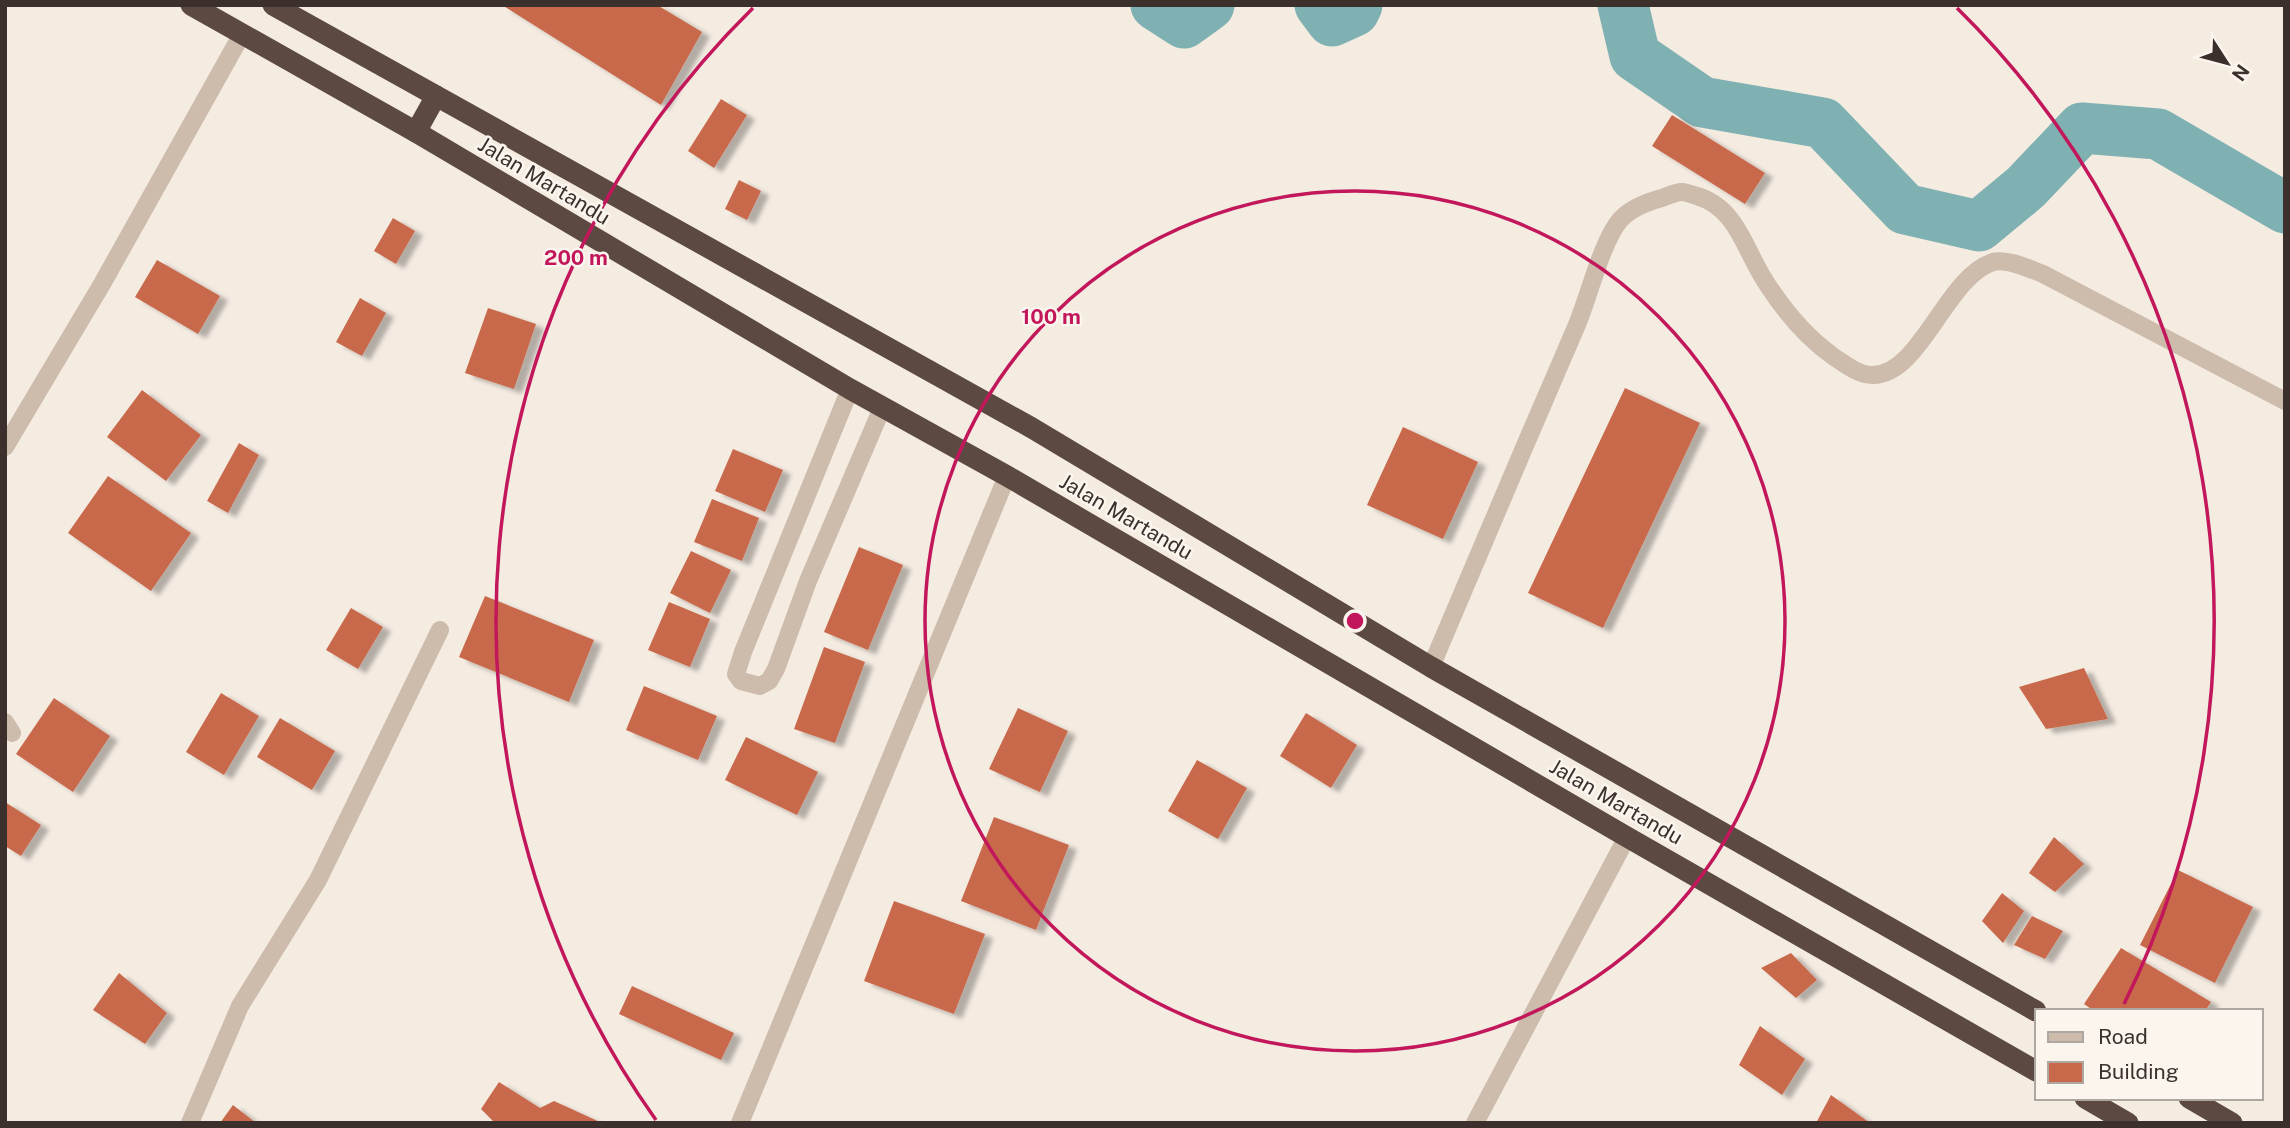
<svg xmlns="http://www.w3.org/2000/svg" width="2290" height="1128" viewBox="0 0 2290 1128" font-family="'Public Sans',sans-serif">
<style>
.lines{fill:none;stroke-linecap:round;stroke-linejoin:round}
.river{stroke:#7fb0b2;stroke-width:51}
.building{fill:#c8694b;filter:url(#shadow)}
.minor{stroke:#cdbbac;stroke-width:18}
.highway{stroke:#5c4a42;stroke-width:21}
.ring{fill:none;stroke:#c2185b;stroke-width:3.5}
.labels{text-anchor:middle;stroke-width:5;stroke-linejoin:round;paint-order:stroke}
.street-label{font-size:21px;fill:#3b302b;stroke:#fbf5ee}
.centre{fill:#c2185b;stroke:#fbf5ee;stroke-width:3.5}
.ring-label{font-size:21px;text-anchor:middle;font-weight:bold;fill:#c2185b;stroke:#fbf5ee;stroke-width:5;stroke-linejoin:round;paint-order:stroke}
</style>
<defs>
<filter id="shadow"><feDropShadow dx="8" dy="4.5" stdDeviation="2" flood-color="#0004"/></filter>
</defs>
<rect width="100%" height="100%" fill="#f4ebe1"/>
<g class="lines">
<!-- river -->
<g class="river">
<polyline points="1156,5 1184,23 1209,5"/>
<polyline points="1320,5 1332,21 1354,11 1357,5"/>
<polyline points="1623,5 1635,56 1702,102 1823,123 1905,209 1979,226 2026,187 2082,128 2158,134 2285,208"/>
</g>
</g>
<!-- building -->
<g class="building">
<polygon points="502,5 657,5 702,32 661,105"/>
<polygon points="721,99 747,115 714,168 688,151"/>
<polygon points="1672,115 1765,173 1745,204 1652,146"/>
<polygon points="739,180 761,191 747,220 725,209"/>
<polygon points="393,218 415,231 396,264 374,251"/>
<polygon points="157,260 220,296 198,334 135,297"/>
<polygon points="360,298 386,313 362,356 336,342"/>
<polygon points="488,308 536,324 514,389 465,373"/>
<polygon points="1625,388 1700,423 1603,628 1528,593"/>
<polygon points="142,390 201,435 166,481 107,437"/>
<polygon points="1403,427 1478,462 1443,539 1367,505"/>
<polygon points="239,443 259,455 228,513 207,501"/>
<polygon points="733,449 783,470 765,512 715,491"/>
<polygon points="108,476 191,533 151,591 68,533"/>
<polygon points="712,499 759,518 742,561 694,542"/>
<polygon points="859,547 903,565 868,650 824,632"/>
<polygon points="691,551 731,570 710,613 670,593"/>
<polygon points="485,596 594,640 569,702 459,657"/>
<polygon points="669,602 710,619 690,667 648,650"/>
<polygon points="351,608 383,627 358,669 326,650"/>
<polygon points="824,647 865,662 835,743 794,729"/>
<polygon points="2084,668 2108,719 2046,729 2019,687"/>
<polygon points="644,686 717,716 698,760 626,730"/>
<polygon points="221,693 259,716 224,775 186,752"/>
<polygon points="54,698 110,736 73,792 16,754"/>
<polygon points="1018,708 1068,731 1040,792 989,769"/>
<polygon points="1306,713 1357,745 1331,788 1280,756"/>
<polygon points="280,718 335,751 312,790 257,757"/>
<polygon points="746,737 818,772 797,815 725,780"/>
<polygon points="1197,760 1247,788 1218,839 1168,811"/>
<polygon points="5,802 41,825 21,856 5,846"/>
<polygon points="994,817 1069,845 1036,930 961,901"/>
<polygon points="2054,837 2084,864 2055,892 2029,873"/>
<polygon points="2178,870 2253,907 2215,983 2140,945"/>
<polygon points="2002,893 2024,911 2003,943 1982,921"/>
<polygon points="894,901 985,934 954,1014 864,981"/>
<polygon points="2032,916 2063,931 2045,959 2014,945"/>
<polygon points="2121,948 2211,1002 2205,1011 2094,1011 2084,1004"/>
<polygon points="1791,953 1817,980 1796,998 1761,968"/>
<polygon points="119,973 167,1013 145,1044 93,1010"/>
<polygon points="632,986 734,1033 721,1060 619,1014"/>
<polygon points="1760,1026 1805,1059 1782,1095 1739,1065"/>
<polygon points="499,1082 540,1108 554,1101 602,1123 495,1123 481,1109"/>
<polygon points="1831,1095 1870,1123 1816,1123"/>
<polygon points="233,1105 256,1123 220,1123"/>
</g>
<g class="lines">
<!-- minor -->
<g class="minor">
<polyline points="850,389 743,652 736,674 741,681 760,686 769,681 776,669 808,581 882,408"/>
<polyline points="5,447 102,284 242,34"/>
<path d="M1431 667C1479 554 1527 440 1576 327 1589 297 1601 243 1620 220 1630 209 1647 202 1662 198 1667 196 1676 192 1682 192 1686 192 1693 195 1697 196 1738 208 1745 252 1767 284 1785 312 1807 338 1834 357 1845 364 1858 375 1872 375 1920 376 1946 277 1993 262 2007 258 2030 269 2043 274L2285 401"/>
<polyline points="5,722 12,733"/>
<polyline points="190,1123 240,1006 318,880 440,630"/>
<polyline points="740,1123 1007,476"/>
<polyline points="1475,1123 1627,837"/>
</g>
<!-- highway -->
<g class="highway">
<polyline points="191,5 416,132 850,389 1007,476 1627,837 2036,1071"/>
<polyline points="273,5 1032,428 1431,667 2036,1011"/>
<polyline points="416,132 436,96"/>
<polyline points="2085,1098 2128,1123"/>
<polyline points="2189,1098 2232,1123"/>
</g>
</g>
<!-- distance rings -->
<g class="ring">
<circle cx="1355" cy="621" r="430"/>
<path d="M656 1120A859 859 0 0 1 753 8M1957 8A859 859 0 0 1 2124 1004"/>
</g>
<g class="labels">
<!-- street labels -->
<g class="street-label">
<text transform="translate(544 181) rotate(31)" y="7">Jalan Martandu</text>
<text transform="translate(1126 517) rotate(30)" y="7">Jalan Martandu</text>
<text transform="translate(1616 802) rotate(30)" y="7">Jalan Martandu</text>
</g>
</g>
<circle cx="1355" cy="621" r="10" class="centre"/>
<g class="ring-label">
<text x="576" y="265">200 m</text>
<text x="1051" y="324">100 m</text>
</g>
<!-- border -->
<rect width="2290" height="1128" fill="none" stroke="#3b302b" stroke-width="14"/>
<!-- legend -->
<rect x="2035" y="1009" width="228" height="91" fill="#fbf5ee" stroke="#aea6a0" stroke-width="2"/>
<rect x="2048" y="1032" width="35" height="10" fill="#cdbbac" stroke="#aea6a0" stroke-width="2"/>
<text x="2098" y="1044" font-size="21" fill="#3b302b">Road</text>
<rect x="2048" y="1062" width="35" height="21" fill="#c8694b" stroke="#aea6a0" stroke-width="2"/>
<text x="2098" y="1079" font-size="21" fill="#3b302b">Building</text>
<!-- north arrow -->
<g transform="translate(2227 63) rotate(126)" stroke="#fbf5ee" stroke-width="5" paint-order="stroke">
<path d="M0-5L12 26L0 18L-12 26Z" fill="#3b302b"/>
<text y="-10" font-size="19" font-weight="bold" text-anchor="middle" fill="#3b302b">N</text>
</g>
</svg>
